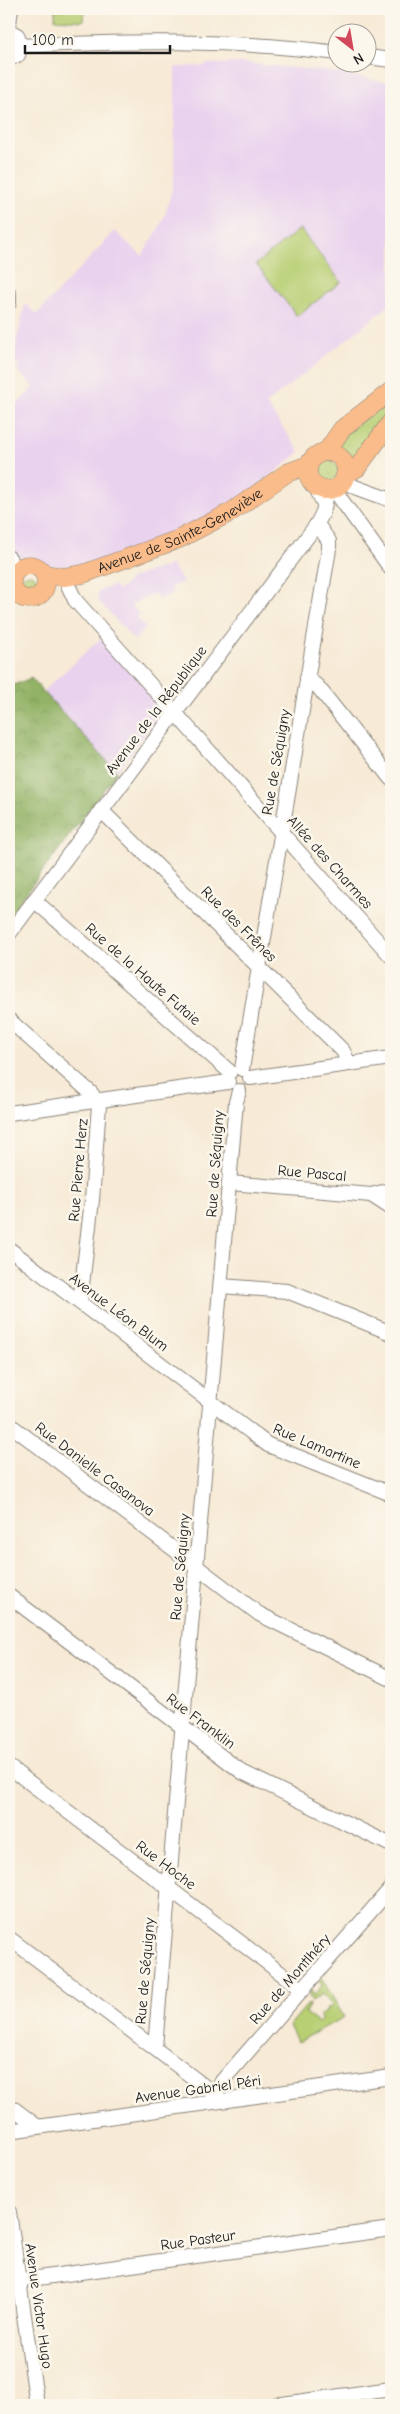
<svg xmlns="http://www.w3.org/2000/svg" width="400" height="2414" viewBox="0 0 400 2414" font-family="'Comic Neue',sans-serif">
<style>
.built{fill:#e9d2ee}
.green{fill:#b8cf73;stroke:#6a7648}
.forest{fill:url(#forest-crowns);stroke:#576740}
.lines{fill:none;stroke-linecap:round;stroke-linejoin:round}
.minor-casing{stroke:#8a8379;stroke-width:16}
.major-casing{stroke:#8a8379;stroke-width:19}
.minor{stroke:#fff;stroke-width:14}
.major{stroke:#f9bc8a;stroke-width:18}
.labels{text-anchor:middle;stroke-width:5;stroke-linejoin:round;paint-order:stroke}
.street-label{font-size:15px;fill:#1c1c1c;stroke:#fbf7ec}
</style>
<defs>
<pattern id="forest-crowns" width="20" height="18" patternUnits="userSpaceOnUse" patternTransform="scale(1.25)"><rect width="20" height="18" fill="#92b265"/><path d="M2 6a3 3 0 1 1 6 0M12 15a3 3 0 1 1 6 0" fill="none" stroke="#7d9857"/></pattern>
</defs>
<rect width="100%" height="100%" fill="#fbf7ec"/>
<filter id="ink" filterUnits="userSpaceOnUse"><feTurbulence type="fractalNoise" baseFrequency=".02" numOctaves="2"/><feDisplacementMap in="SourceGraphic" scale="10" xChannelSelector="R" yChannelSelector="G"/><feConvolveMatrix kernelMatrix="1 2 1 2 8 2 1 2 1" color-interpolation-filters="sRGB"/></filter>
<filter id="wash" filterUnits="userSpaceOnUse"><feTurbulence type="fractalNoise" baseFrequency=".0096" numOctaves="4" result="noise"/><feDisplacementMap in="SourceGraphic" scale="20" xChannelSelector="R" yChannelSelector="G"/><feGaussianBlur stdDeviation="1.12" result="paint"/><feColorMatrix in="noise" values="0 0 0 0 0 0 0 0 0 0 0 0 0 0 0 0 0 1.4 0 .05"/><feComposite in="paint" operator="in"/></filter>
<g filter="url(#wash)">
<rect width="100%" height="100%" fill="#f7ead6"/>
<!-- built -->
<g class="built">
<polygon points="242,63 325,71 391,83 391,304 266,404 300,452 236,503 215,517 76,572 33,560 20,559 9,550 9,417 16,410 14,408 34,387 17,370 20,364 12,362 25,304 37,314 115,231 142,256 158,230 166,212 174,180 175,67 205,66 205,64"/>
<polygon points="170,564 183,582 171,587 173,593 158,599 155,593 131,605 139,614 136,617 146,628 134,640 98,600 98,592 113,585 118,591 132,578 163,567 164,569"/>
<polygon points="101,638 161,706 161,713 117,772 42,692"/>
</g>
<!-- green -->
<g class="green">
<polygon points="55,9 84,9 83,21 55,19"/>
<polygon points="300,229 341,282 297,316 256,264"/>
<polygon points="389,401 391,410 354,462 349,454 339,445 347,432"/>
<circle cx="326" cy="471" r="12"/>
<circle cx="29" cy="583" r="9"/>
<polygon points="321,1977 344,2017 298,2042 289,2026 307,2005 310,2004 305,2013 318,2023 321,2020 320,2016 326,2012 327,2008 333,2006 322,1994 312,2001 308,1994 311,1990 314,1995 322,1986 319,1980"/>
</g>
<!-- forest -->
<polygon class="forest" points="31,678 117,772 9,916 9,687"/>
</g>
<g filter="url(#ink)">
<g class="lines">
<!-- minor casing -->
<g class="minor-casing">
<g id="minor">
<polyline points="9,23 11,9"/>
<polyline points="9,31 17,35 21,46 18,55 9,59"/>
<path d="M21 46C126 41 233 39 338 53"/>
<polyline points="368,57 391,60"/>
<polyline points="9,294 9,303"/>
<polyline points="343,480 355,487 391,500"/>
<polyline points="315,486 324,504"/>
<polyline points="335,487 340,498 391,569"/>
<polyline points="9,558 17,569"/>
<polyline points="68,585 75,600 391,956"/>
<polyline points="307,678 318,687 391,779"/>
<polyline points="101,810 343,1051 349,1064"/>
<polyline points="34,900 230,1072"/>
<polyline points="9,934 317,524 323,512 328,490"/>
<polyline points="9,1020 91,1093 99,1105 92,1200 80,1302"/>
<polyline points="242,1069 329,549 329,541 317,524"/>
<polyline points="250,1078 391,1058"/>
<polyline points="9,1113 228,1082"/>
<polyline points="230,1183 371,1195 391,1190"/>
<polyline points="371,1195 391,1208"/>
<polyline points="9,1249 268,1445 391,1494"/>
<polyline points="221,1286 287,1291 391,1333"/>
<polyline points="9,1424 259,1614 391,1679"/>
<polyline points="9,1596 242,1772 391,1845"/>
<polyline points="9,1767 303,1990"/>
<polyline points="9,1938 216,2095"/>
<polyline points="155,2047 236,1102 239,1091"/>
<polyline points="216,2095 222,2081 391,1888"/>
<polyline points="9,2105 38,2127"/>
<polyline points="9,2131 391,2077"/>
<polyline points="9,2212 37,2405"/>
<polyline points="9,2282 391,2229"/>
<polyline points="275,2405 391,2389"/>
</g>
</g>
<!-- major casing -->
<g class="major-casing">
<g id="major">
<polyline points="326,452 342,429 391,391"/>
<circle cx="327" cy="471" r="19"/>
<polyline points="345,475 357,468 391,422"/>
<circle cx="29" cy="582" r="17"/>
<path id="s1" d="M44 574 64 577 83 574 179 539 231 512 287 473 308 465"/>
</g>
</g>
<!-- minor -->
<use href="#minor" class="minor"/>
<!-- major -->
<use href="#major" class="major"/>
</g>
</g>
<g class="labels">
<!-- street labels -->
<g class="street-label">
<text dy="5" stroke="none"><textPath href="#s1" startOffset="146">Avenue de Sainte-Geneviève</textPath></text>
<text transform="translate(156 710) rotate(-53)" y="5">Avenue de la République</text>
<text transform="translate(276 762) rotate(-80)" y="5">Rue de Séquigny</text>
<text transform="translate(330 862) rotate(48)" y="5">Allée des Charmes</text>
<text transform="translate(239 924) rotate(45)" y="5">Rue des Frênes</text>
<text transform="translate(143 974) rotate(41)" y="5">Rue de la Haute Futaie</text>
<text transform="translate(215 1164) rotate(-86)" y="5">Rue de Séquigny</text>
<text transform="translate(78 1170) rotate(-85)" y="5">Rue Pierre Herz</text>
<text transform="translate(312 1173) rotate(5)" y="5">Rue Pascal</text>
<text transform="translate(119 1312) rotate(37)" y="5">Avenue Léon Blum</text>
<text transform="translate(317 1446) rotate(23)" y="5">Rue Lamartine</text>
<text transform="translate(95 1469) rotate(37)" y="5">Rue Danielle Casanova</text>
<text transform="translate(180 1567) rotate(-85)" y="5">Rue de Séquigny</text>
<text transform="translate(201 1721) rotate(37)" y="5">Rue Franklin</text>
<text transform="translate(166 1865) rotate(37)" y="5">Rue Hoche</text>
<text transform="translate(145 1971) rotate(-85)" y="5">Rue de Séquigny</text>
<text transform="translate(290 1979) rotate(-49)" y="5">Rue de Montlhéry</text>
<text transform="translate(198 2089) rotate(-8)" y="5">Avenue Gabriel Péri</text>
<text transform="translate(198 2240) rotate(-8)" y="5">Rue Pasteur</text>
<text transform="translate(39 2306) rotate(82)" y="5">Avenue Victor Hugo</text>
</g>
</g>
<!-- margin -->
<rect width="400" height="2414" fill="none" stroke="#fbf7ec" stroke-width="30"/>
<!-- north arrow -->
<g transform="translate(352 48) rotate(149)"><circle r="24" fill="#fbf7ec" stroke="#a29f99"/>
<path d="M0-4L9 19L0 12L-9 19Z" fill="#d1495b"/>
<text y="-8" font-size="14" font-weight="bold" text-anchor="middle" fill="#1c1c1c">N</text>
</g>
<!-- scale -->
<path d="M25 45v8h145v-8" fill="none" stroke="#1c1c1c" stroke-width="2.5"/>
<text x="32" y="45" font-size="15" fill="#1c1c1c" stroke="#fbf7ec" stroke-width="4" paint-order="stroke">100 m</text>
</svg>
